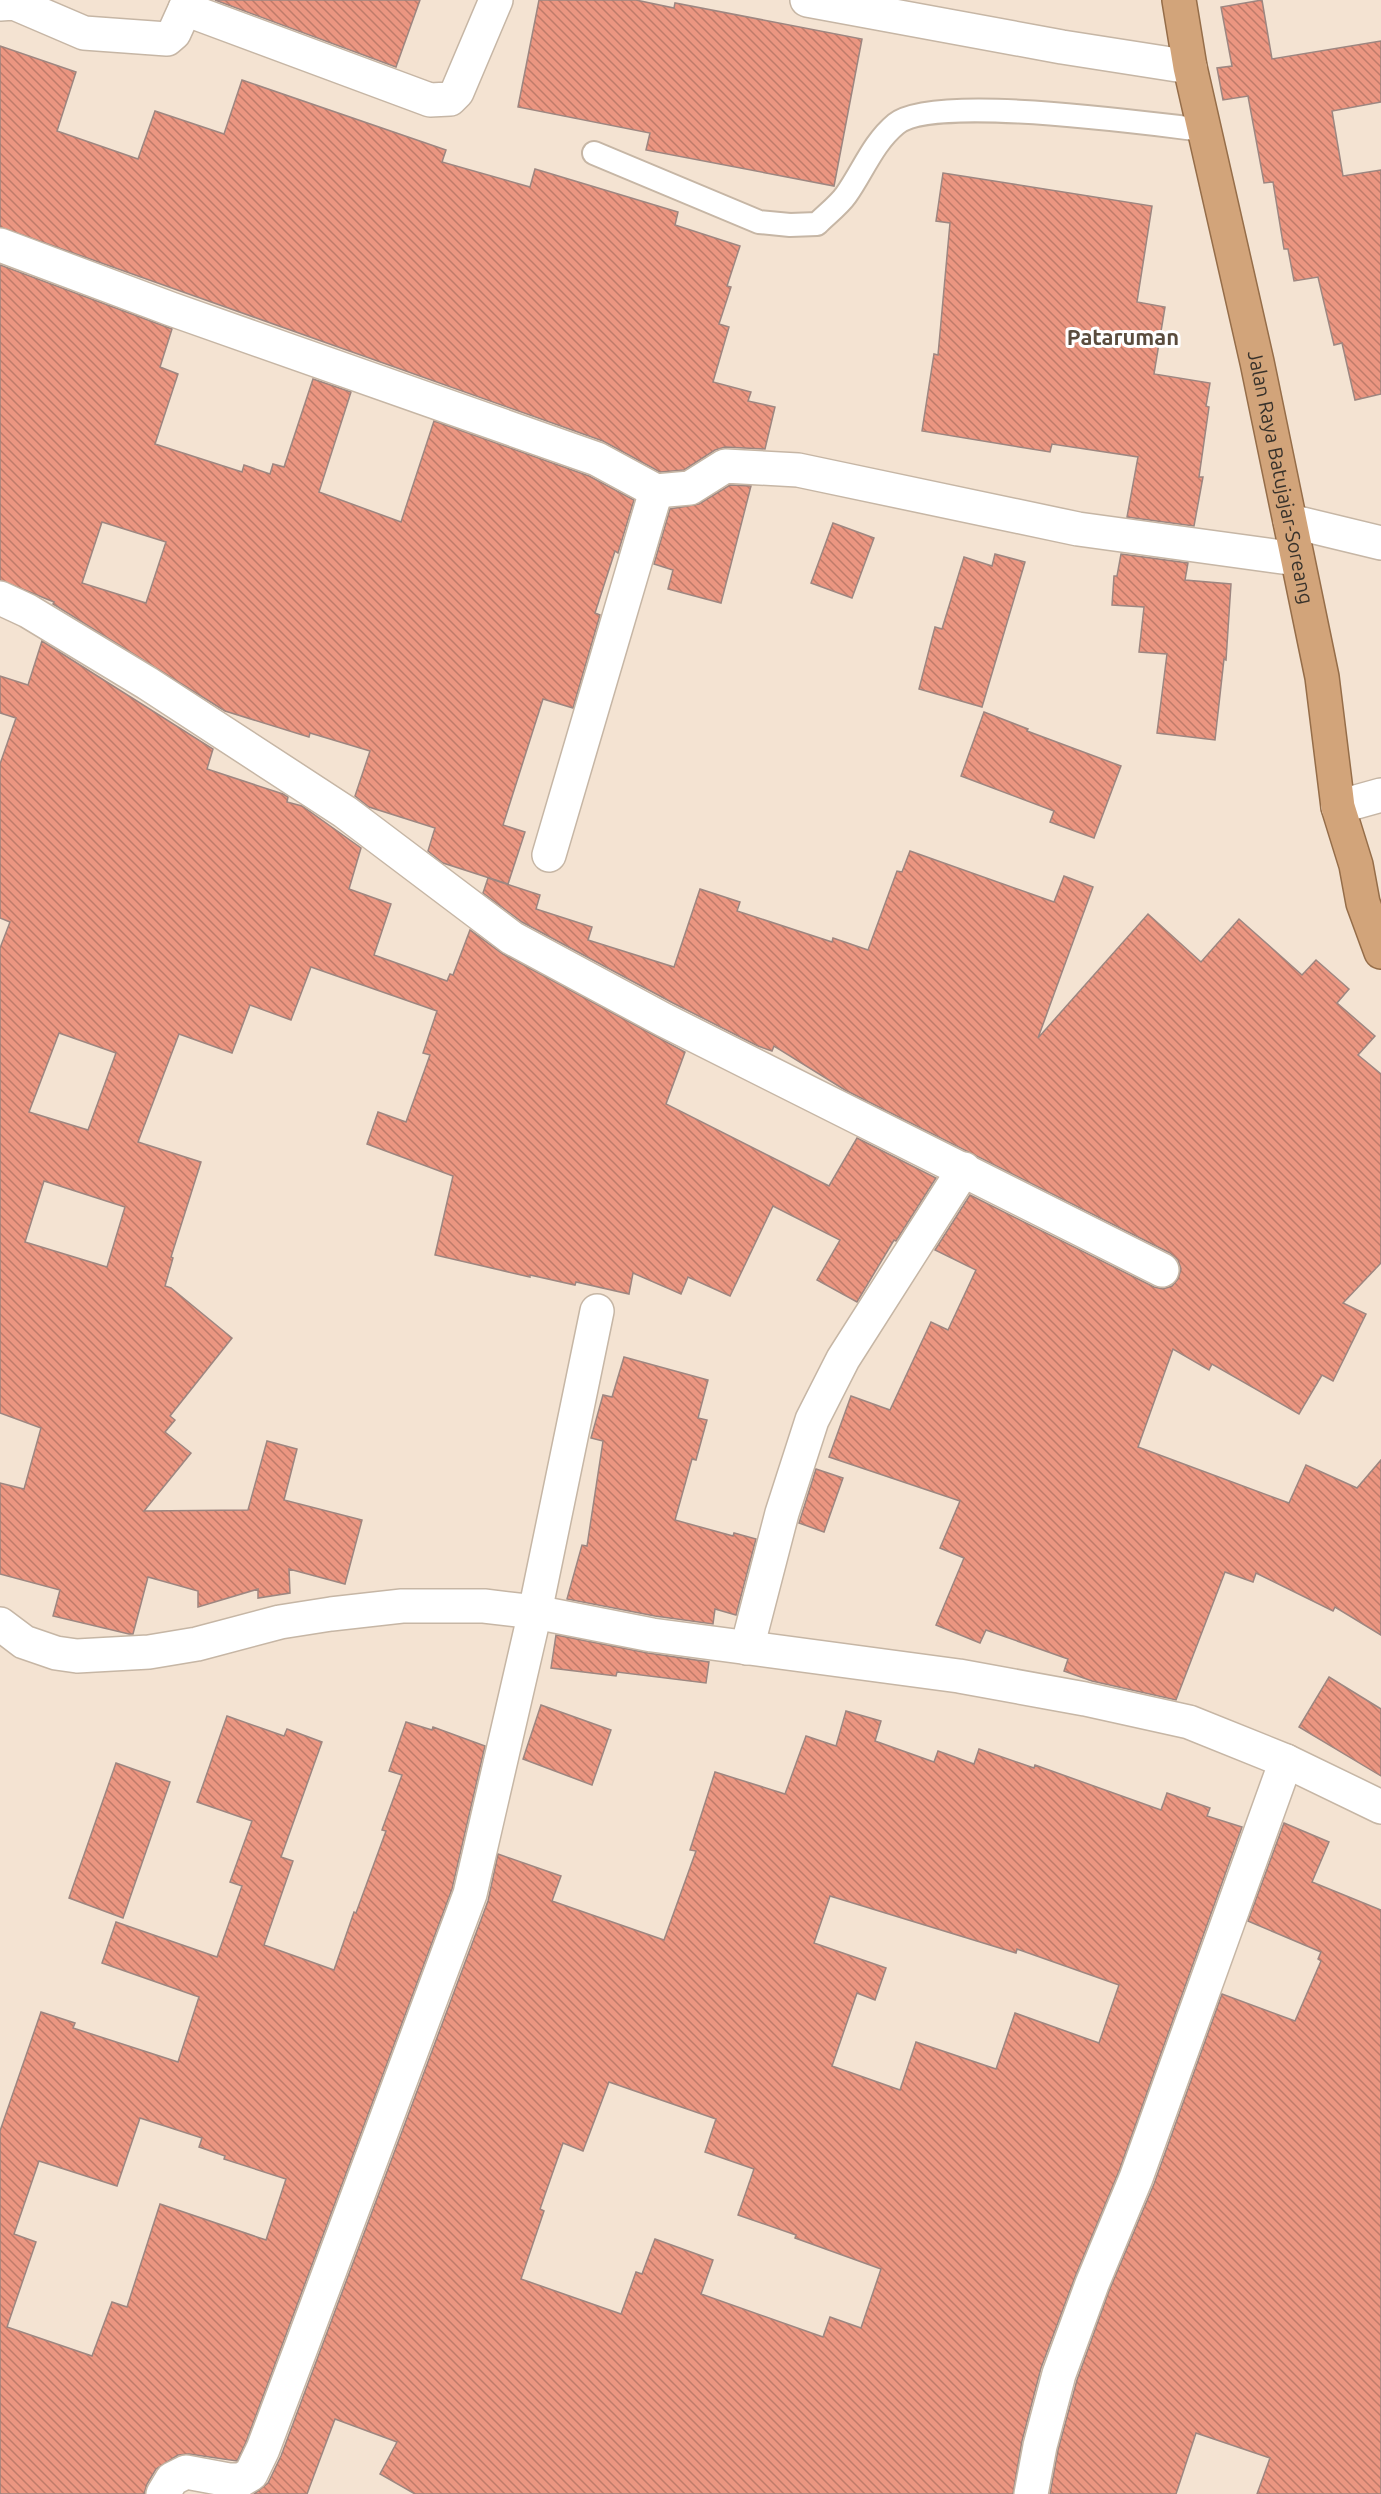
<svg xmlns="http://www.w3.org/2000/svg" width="1381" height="2494" viewBox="0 0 1381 2494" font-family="Ubuntu,sans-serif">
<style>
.building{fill:url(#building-back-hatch);stroke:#9d8680;stroke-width:1.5;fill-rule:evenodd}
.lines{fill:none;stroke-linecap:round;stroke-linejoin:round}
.service-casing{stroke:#c6b6a5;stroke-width:26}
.minor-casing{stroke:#c6b6a5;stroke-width:36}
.trunk-casing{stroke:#956d49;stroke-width:36}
.service{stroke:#fff;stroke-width:22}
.minor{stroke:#fff;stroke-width:33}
.trunk{stroke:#d2a47a;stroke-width:33}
.labels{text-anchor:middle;stroke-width:6;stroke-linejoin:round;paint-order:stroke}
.street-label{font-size:20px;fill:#38322b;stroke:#fff}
.quarter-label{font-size:22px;font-weight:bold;fill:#5a4c3d;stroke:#fff}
</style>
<defs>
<pattern id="building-back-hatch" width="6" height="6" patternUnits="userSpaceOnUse" patternTransform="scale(1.5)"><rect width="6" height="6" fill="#eb9681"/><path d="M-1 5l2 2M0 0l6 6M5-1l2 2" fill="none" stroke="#bf7b6a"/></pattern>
</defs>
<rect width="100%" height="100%" fill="#f4e3d2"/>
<!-- building -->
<g class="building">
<polygon points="215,0 420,0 396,67"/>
<polygon points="539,0 636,0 674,8 675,3 862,39 834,186 646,150 650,133 518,107"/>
<polygon points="1262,0 1272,59 1381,41 1381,102 1332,111 1343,176 1381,170 1381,394 1355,400 1342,343 1334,345 1318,277 1294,281 1288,249 1284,249 1273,182 1264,183 1248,96 1223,100 1217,68 1232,66 1221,7"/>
<polygon points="0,46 76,72 57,131 138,159 155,111 224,134 242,80 446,150 442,162 530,187 535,169 678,212 675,225 740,246 727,286 731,287 719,324 729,327 713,382 751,392 748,401 775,407 765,449 725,447 715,450 684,470 660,472 603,441 0,227"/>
<polygon points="943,173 1152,206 1137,302 1165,307 1154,374 1210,383 1206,406 1209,407 1199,477 1203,477 1194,526 1127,517 1138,457 1052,444 1050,452 922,431 934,354 938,355 950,223 936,221"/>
<path d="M0 265 172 329 160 367 178 374 155 444 242 472 244 465 270 474 273 464 284 467 313 379 351 392 319 492 401 522 434 421 589 476 634 500 618 553 615 551 595 613 600 615 573 708 543 699 503 825 525 832 508 884 443 863 428 851 435 828 369 807 355 796 370 751 310 733 309 737 225 711 53 604 54 602 0 580ZM102 522 166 542 146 603 82 583Z"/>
<polygon points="730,485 751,486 721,603 668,589 673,570 654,564 670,509 699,504"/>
<polygon points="833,523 874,538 852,598 811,583"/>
<polygon points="995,554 1025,562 982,707 919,689 935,627 942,629 964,557 992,566"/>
<polygon points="1121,554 1188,563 1185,580 1231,584 1226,660 1224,659 1215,740 1157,733 1167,654 1139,652 1144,607 1112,605 1114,576 1117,576"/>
<path d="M42 641 213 749 207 769 283 794 288 797 287 802 302 806 361 848 349 889 391 904 374 955 447 981 450 974 453 975 470 930 503 954 685 1052 666 1104 829 1186 857 1138 936 1178 896 1241 894 1240 857 1302 817 1280 840 1240 773 1206 730 1296 688 1277 681 1294 633 1273 629 1294 576 1282 575 1285 530 1275V1277L435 1255 453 1176 367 1144 378 1112 406 1122 430 1055 423 1053 437 1011 311 967 291 1020 250 1005 232 1053 179 1034 138 1142 201 1162 171 1257 173 1258 165 1286 171 1288 232 1338 170 1416 175 1420 165 1432 191 1453 144 1511 248 1510 267 1441 297 1449 284 1500 362 1520 345 1584 289 1569 290 1593 258 1598V1589L198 1607V1591L148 1577 133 1634H129L53 1616 60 1590 0 1574V1483L24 1489 41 1428 0 1413V948L10 922 0 918V764L16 718 0 713V676L28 685ZM59 1033 116 1053 88 1130 29 1112ZM44 1181 125 1207 107 1267 25 1242Z"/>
<polygon points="984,712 1028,729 1027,731 1121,766 1094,838 1050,822 1054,811 961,776"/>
<polygon points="910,851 1054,902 1064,876 1093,887 1038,1038 1148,914 1201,962 1239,919 1302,975 1316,960 1349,989 1337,1003 1375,1036 1358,1055 1381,1074 1381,1263 1343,1303 1366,1314 1333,1381 1322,1375 1299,1414 1212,1364 1209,1370 1173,1349 1138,1447 1289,1503 1306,1465 1357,1488 1381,1460 1381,1635 1335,1607 1333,1611 1256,1573 1253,1582 1225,1572 1176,1700 1092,1681 1064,1671 1068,1659 986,1630 980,1643 936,1625 964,1558 940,1548 960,1501 829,1457 851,1396 890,1410 931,1322 948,1330 976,1270 935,1250 970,1195 1154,1287 1163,1289 1172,1286 1178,1279 1181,1269 1178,1260 1170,1253 845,1090 774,1046 772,1051 758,1046 673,1003 522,922 483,893 488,878 540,895 536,909 592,927 588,940 674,967 700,889 740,902 737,911 832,942 833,938 868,950 897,871 902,872"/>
<polygon points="624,1357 708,1380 698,1418 707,1420 696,1460 692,1459 675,1520 733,1536 734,1533 756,1539 736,1615 715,1609 713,1624 655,1616 567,1599 582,1545 587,1546 603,1441 591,1438 603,1395 612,1397"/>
<polygon points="816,1469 843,1478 824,1532 799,1523"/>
<polygon points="556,1635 648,1653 709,1662 706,1683 617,1672 616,1676 551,1668"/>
<polygon points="1329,1677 1381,1709 1381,1776 1299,1727"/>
<polygon points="541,1705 611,1730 592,1785 523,1759"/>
<path d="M846 1711 881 1721 875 1741 934 1762 938 1751 974 1764 979 1749 1034 1768 1035 1765 1161 1810 1167 1793 1210 1808 1207 1816 1242 1827 1119 2171 1075 2277 1041 2368 1022 2441 1013 2494H415L380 2474 397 2442 335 2419 307 2494H254L268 2483 281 2456 488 1901 498 1854 561 1876 552 1901 664 1940 696 1851 690 1850 715 1772 785 1794 806 1736 836 1746ZM830 1896 1016 1953 1017 1949 1119 1985 1099 2043 1015 2013 996 2069 916 2042 900 2090 832 2066 857 1993 875 2000 886 1968 814 1943ZM609 2082 716 2119 705 2152 754 2169 738 2215 796 2235 795 2238 881 2269 861 2328 830 2317 823 2337 701 2294 713 2260 655 2239 642 2274 636 2272 621 2314 521 2279 544 2211 540 2209 563 2143 583 2151Z"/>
<path d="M227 1716 284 1736 287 1729 322 1742 281 1857 293 1861 264 1945 334 1970 354 1912 356 1913 386 1831 382 1830 402 1775 389 1771 406 1722 432 1730 433 1727 485 1746 452 1889 246 2442 237 2461 189 2454 178 2455 156 2469 147 2484 144 2494H0V2131L41 2012 75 2023 73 2028 178 2062 199 1997 102 1963 116 1922 217 1957 242 1886 230 1882 252 1821 197 1802ZM140 2118 202 2138 199 2147 225 2156 224 2159 286 2179 266 2240 160 2204 127 2307 112 2302 92 2356 7 2327 36 2242 14 2234 39 2161 117 2186Z"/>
<polygon points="116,1763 170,1782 123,1918 69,1898"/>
<polygon points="1284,1823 1329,1842 1312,1882 1381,1910 1381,2494 1257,2494 1270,2458 1196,2433 1176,2494 1050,2494 1058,2450 1077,2380 1109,2291 1154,2184 1222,1994 1295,2021 1321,1961 1318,1959 1321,1952 1248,1921"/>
</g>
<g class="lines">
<!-- service casing -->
<g class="service-casing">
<path id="service" d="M594 153 759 222 790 225 817 224C826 215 839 205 846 195 863 171 873 143 896 124 934 93 1149 124 1205 130"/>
</g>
<!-- minor casing -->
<g class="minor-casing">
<g id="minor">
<polyline points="807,0 1062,47 1190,67"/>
<polyline points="0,4 14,3 84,33 167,39 174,33 189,0"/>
<polyline points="185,9 430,100 450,99 457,92 496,0"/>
<polyline points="0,245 171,309 597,459 656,491 690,488 725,466 798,470 1078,529 1297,559"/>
<polyline points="1290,521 1381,543"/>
<polyline points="0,598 28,611 147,683 345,812 512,938 664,1020 1162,1270"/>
<polyline points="1338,807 1381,795"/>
<polyline points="549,855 656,491"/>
<polyline points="0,1624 24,1642 56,1653 77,1656 149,1652 197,1644 280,1622 331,1614 402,1606 484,1606 535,1612 652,1635 959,1676 1085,1699 1189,1722 1286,1761 1381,1807"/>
<polyline points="747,1648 782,1513 812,1420 843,1359 964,1169"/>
<polyline points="163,2494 172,2479 186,2472 229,2480 241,2480 251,2474 263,2449 304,2340 470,1894 535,1612 597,1311"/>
<polyline points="1031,2494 1040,2446 1059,2374 1092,2284 1136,2178 1286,1761"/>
</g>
</g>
<!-- trunk casing -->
<g class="trunk-casing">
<g id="trunk">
<path id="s1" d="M1179 0 1190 67 1257 362 1322 677 1338 807 1356 865 1363 903 1381 952"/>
</g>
</g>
<!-- service -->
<use href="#service" class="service"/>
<!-- minor -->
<use href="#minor" class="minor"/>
<!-- trunk -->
<use href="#trunk" class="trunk"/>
</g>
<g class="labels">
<!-- street labels -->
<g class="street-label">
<text dy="7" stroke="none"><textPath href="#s1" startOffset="488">Jalan Raya Batujajar-Soreang</textPath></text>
</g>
<!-- quarter labels -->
<g class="quarter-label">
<text x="1123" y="345">Pataruman</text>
</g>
</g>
</svg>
